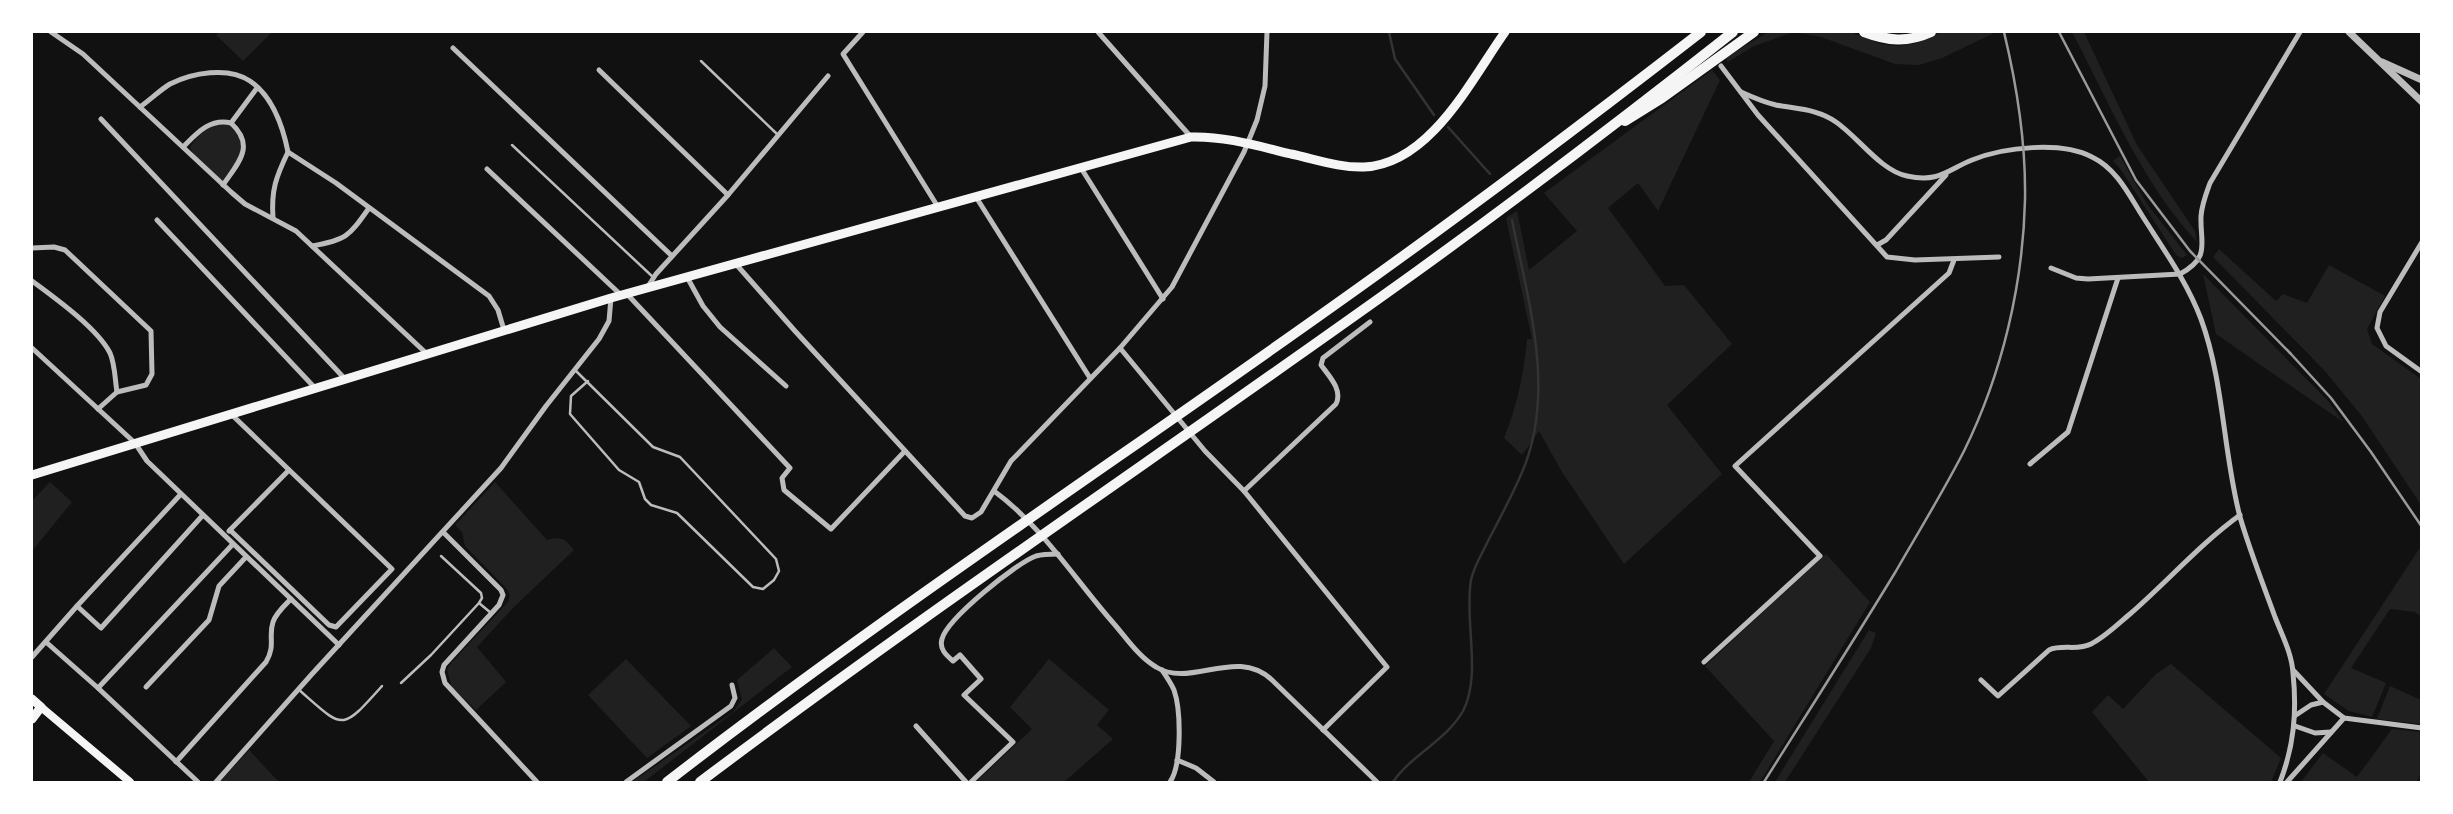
<svg xmlns="http://www.w3.org/2000/svg" width="2453" height="814" viewBox="0 0 2453 814" font-family="'Roboto Condensed',sans-serif">
<style>
.green{fill:#202020}
.lines{fill:none;stroke-linecap:round;stroke-linejoin:round}
.stream{stroke:#333;stroke-width:2.5}
.service{stroke:#bcbcbc;stroke-width:2.5}
.minor{stroke:#bcbcbc;stroke-width:5}
.tertiary{stroke:#bcbcbc;stroke-width:7}
.secondary{stroke:#f5f5f5;stroke-width:8}
.primary{stroke:#f5f5f5;stroke-width:9}
.motorway{stroke:#f5f5f5;stroke-width:10}
.rail{stroke:#9a9a9a;stroke-width:2.5}
</style>
<rect width="100%" height="100%" fill="#111"/>
<!-- green -->
<g class="green">
<polygon points="220,32 272,32 243,61 216,35"/>
<polygon points="1768,32 1850,32 1881,44 1898,46 1917,43 1940,32 1996,32 1942,58 1919,65 1895,64 1821,37 1794,32 1754,46 1728,62 1725,58"/>
<path d="M2072 32H2084L2137 145 2195 231 2197 242C2143 184 2108 101 2072 32Z"/>
<path d="M1712 70 1720 80 1658 211 1638 183 1608 208 1665 286 1684 285 1732 344 1667 405 1722 474 1624 564 1562 472 1539 431 1522 455 1504 438C1517 405 1524 374 1527 339H1532L1506 218 1517 211 1529 270 1577 231 1544 193Z"/>
<path d="M222 123C238 127 239 136 243 150L223 183 194 155 190 147C199 134 207 127 222 123Z"/>
<polygon points="2120,156 2147,204 2187,255 2182,258 2176,255 2121,170 2113,161"/>
<polygon points="2219,249 2276,301 2283,294 2307,303 2329,265 2385,296 2367,329 2372,344 2421,379 2421,505 2361,415 2324,370 2213,257"/>
<polygon points="2203,274 2329,402 2343,422 2216,334"/>
<polygon points="50,482 72,502 32,551 32,501"/>
<path d="M495 482 547 540C562 536 565 539 574 550L514 607 477 647 506 682 476 710 452 687 447 670 451 663 508 602 510 596 507 589 465 546 462 532 455 525Z"/>
<polygon points="2421,546 2421,616 2415,612 2390,609 2351,668 2386,683 2372,717 2349,711 2324,694"/>
<polygon points="1826,554 1870,602 1760,782 1749,782 1774,741 1705,666"/>
<polygon points="1869,630 1876,633 1871,648 1785,782 1775,782"/>
<polygon points="774,648 792,667 644,782 632,782 733,712 742,699 737,680"/>
<polygon points="626,659 691,726 647,758 588,695"/>
<polygon points="1049,659 1109,710 1097,725 1113,739 1064,782 976,782 1032,729 1010,707"/>
<polygon points="2171,664 2281,758 2271,782 2149,782 2092,712 2108,695 2123,709 2156,674"/>
<polygon points="2390,686 2421,700 2421,724 2377,719"/>
<polygon points="2392,729 2421,732 2421,772 2417,782 2301,782 2323,753 2357,777"/>
<polygon points="249,750 279,782 220,782"/>
</g>
<g class="lines">
<!-- stream -->
<g class="stream">
<polyline points="1389,32 1395,59 1434,115"/>
<polyline points="1448,127 1490,174"/>
<path d="M1393 782C1411 755 1446 741 1463 711 1482 675 1464 620 1471 580 1474 566 1482 554 1488 541 1500 518 1513 494 1523 470 1556 390 1528 301 1512 220"/>
</g>
<!-- service -->
<g class="service">
<polyline points="701,61 778,135"/>
<polyline points="512,145 654,278"/>
<polyline points="575,370 653,447 680,457 776,559 779,571 774,580 763,589 753,587 677,513 651,505 645,499 639,482 619,470 570,414 571,396 588,381"/>
<polyline points="441,556 481,593 482,598 479,603 491,613"/>
<polyline points="401,683 431,655 479,603"/>
<path d="M298 689C344 729 340 733 382 686"/>
</g>
<!-- minor -->
<g class="minor">
<polyline points="51,32 83,54 231,192 245,204 296,231 427,354"/>
<polyline points="863,32 843,54 938,207"/>
<polyline points="1098,32 1191,137"/>
<polyline points="453,48 672,256"/>
<polyline points="1721,66 1758,115 1887,257 1915,260 1999,257"/>
<polyline points="599,70 728,195"/>
<path d="M1741 92C1752 97 1763 102 1776 105 1797 109 1818 109 1836 122 1858 137 1881 171 1907 176 1939 183 1947 170 1972 160 2004 147 2061 141 2092 157 2117 169 2129 195 2143 217 2164 250 2187 282 2201 319 2224 382 2223 452 2240 517 2250 551 2263 584 2275 617 2282 635 2292 654 2293 673 2297 712 2294 746 2280 782"/>
<path d="M140 107C150 100 160 90 170 84 192 73 228 66 250 81 272 96 283 127 288 152L336 183 489 296 498 310 504 330"/>
<polyline points="101,119 346,380"/>
<path d="M183 147C197 133 210 118 231 123"/>
<polyline points="1081,168 1163,299"/>
<polyline points="487,169 621,295"/>
<path d="M223 185C238 163 256 146 231 123L257 88"/>
<polyline points="976,197 1090,378"/>
<path d="M273 218C271 190 276 177 288 152"/>
<polyline points="157,220 315,388"/>
<polyline points="2422,242 2380,312 2377,328 2386,346 2422,372"/>
<polyline points="1877,245 1886,240 1946,175"/>
<path d="M312 246C347 240 349 236 369 208"/>
<polyline points="32,248 54,247 65,250 151,331 152,374 146,385 117,392 98,409"/>
<polyline points="735,263 795,331 965,516 972,518 981,512 1011,461 1120,348 1172,287 1244,152 1257,120 1265,86 1267,32"/>
<path d="M2051 268 2076 278 2088 279 2180 274C2211 257 2200 244 2201 216 2202 204 2206 194 2210 183L2300 32"/>
<polyline points="687,277 703,306 720,327 786,386"/>
<path d="M32 281C55 298 97 328 110 353 115 364 115 380 117 392"/>
<polyline points="647,288 656,274 728,195 828,76"/>
<polyline points="627,294 790,468 782,478 784,490 831,529 905,451"/>
<polyline points="32,348 135,443 147,461 339,645"/>
<polyline points="1120,348 1205,451 1244,491 1387,667 1323,730"/>
<polyline points="2030,464 2068,432 2118,278"/>
<path d="M994 491C1043 527 1075 580 1115 625 1127 639 1139 657 1156 667 1191 689 1236 646 1272 680L1377 782"/>
<path d="M1244 491 1336 404C1343 390 1329 376 1321 365L1323 358 1370 322"/>
<polyline points="181,494 77,606 101,628 203,515"/>
<polyline points="230,530 329,625 336,627 392,569 231,414"/>
<polyline points="229,531 289,470"/>
<polyline points="444,533 501,590 503,595 499,605 444,665 442,672 445,683 537,782"/>
<polyline points="46,642 98,688 198,782"/>
<polyline points="32,657 77,606"/>
<polyline points="1704,662 1820,556 1735,466 1949,273 1954,260"/>
<path d="M1162 670C1166 676 1171 683 1174 690 1181 710 1182 765 1170 782"/>
<polyline points="2294,671 2323,702 2344,718 2422,728"/>
<path d="M1981 680 1998 696 2049 650C2062 644 2078 651 2091 644 2105 637 2118 624 2130 614 2167 582 2200 544 2240 515"/>
<polyline points="146,687 209,620 219,586 246,557"/>
<polyline points="98,688 233,544"/>
<polyline points="2296,715 2311,705 2323,702"/>
<polyline points="916,726 966,782"/>
<polyline points="2295,726 2315,733 2331,732"/>
<polyline points="1177,760 1196,768 1214,782"/>
<path d="M176 762 266 662C276 645 268 637 273 622 276 613 284 606 291 599"/>
<polyline points="216,782 312,674 501,468 546,406 599,339 609,321 611,298"/>
<polyline points="626,782 731,706 735,698 732,685"/>
<path d="M971 782 1013 742 964 695 981 679 960 655 953 661C946 655 939 649 942 639 947 619 1016 563 1036 556 1043 554 1051 554 1058 554"/>
<polyline points="2287,782 2344,718"/>
</g>
<!-- tertiary -->
<g class="tertiary">
<polyline points="2349,32 2422,102"/>
<polyline points="2382,62 2422,80"/>
</g>
<!-- secondary -->
<polyline class="secondary" points="41,707 130,782"/>
<!-- primary -->
<g class="primary">
<path d="M32 475 611 298 1191 137C1225 136 1258 146 1291 154 1315 159 1340 168 1364 167 1430 164 1471 80 1505 32"/>
<polyline points="32,699 41,707 32,719"/>
</g>
<!-- motorway -->
<g class="motorway">
<path d="M1864 32C1888 41 1907 43 1931 32"/>
<polyline points="1625,121 1662,98 1754,32"/>
<path d="M667 782C906 597 1159 433 1403 256 1504 183 1603 108 1701 32"/>
<path d="M700 782C934 606 1178 443 1416 272 1524 194 1629 114 1733 32"/>
</g>
<!-- rail -->
<g class="rail">
<polyline points="2059,32 2136,180 2190,251 2291,354 2331,398 2371,452 2422,527"/>
<path d="M1764 782C1808 712 1853 642 1896 571 1919 531 1943 492 1964 451 2002 374 2023 285 2025 200 2026 144 2017 86 2004 32"/>
</g>
</g>
<!-- border -->
<rect width="2453" height="814" fill="none" stroke="#ffffff" stroke-width="66"/>
</svg>
